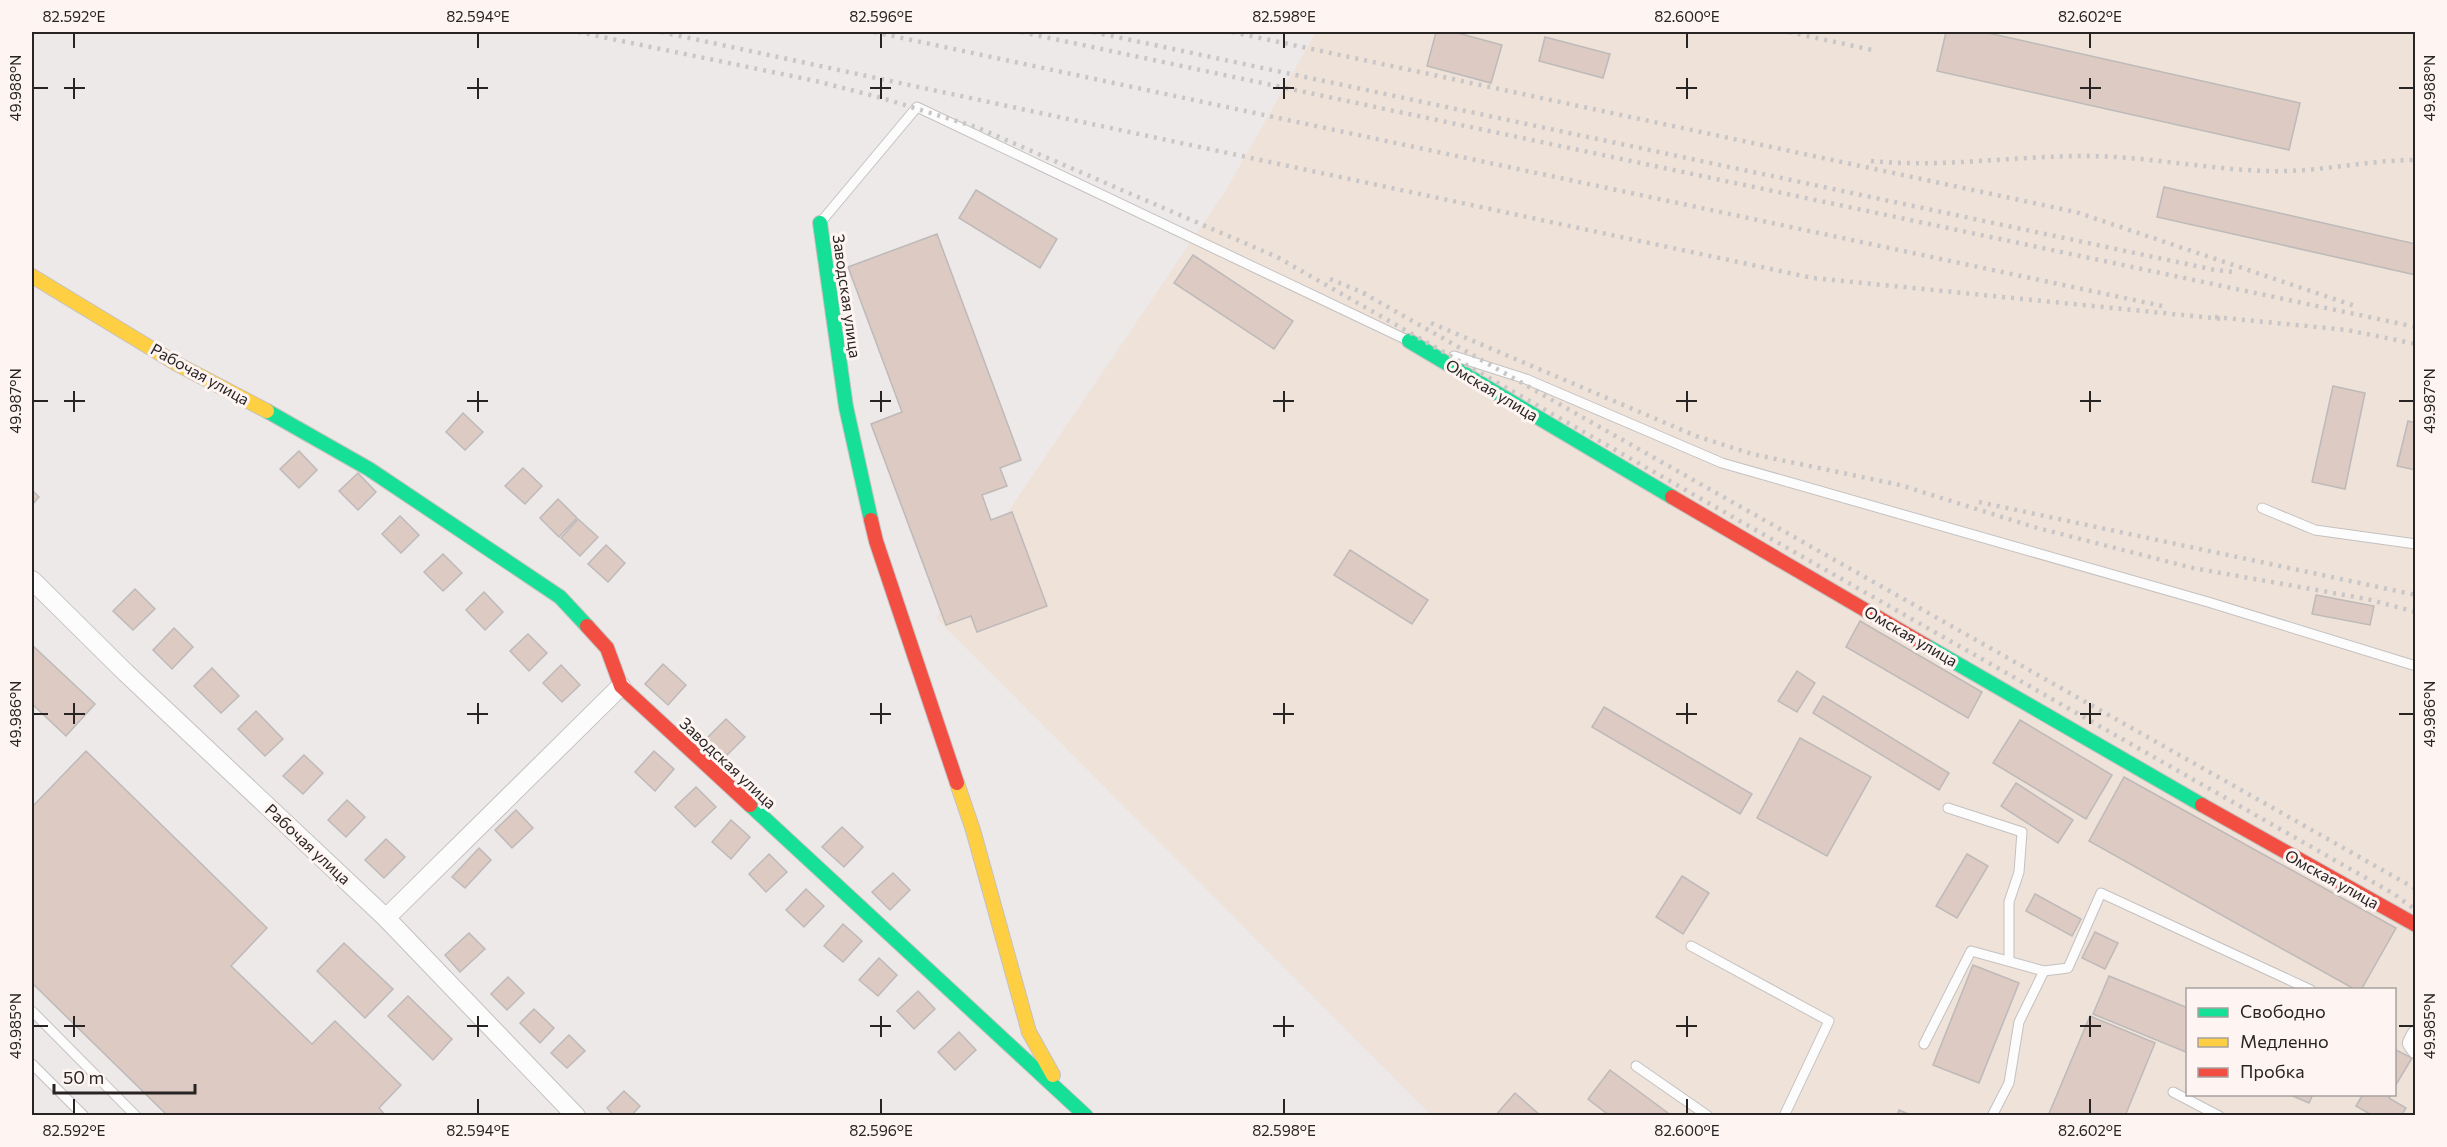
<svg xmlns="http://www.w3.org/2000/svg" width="2447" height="1147" viewBox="0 0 2447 1147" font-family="Commissioner,sans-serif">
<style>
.industrial{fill:#efe2d9;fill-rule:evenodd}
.building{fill:#dccac3;stroke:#bdbab9;stroke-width:1.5}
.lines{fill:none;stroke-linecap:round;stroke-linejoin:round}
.lane-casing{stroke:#c4c1c0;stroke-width:11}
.street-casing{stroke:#c4c1c0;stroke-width:20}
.fast-casing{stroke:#c4c1c0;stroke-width:16}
.slow-casing{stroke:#c4c1c0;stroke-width:16}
.jam-casing{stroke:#c4c1c0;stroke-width:16}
.lane{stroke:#fcfcfc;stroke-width:9}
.street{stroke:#fcfcfc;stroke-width:18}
.fast{stroke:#16e098;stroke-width:14}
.slow{stroke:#ffcf43;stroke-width:14}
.jam{stroke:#f24e42;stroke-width:14}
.rail{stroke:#c8c6c6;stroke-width:4.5;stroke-dasharray:3 6;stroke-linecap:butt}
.ticks{fill:none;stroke:#282423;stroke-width:2}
.labels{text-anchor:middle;stroke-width:6;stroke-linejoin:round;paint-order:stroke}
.street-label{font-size:16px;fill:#282423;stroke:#fef5f2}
.neatline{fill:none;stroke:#282423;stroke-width:2}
.ticks-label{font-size:15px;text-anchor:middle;fill:#282423}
</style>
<rect width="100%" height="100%" fill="#ede9e8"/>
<!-- industrial -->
<path class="industrial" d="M1316 32H2415V1115H1431L936 618 1226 190ZM2188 990H2394V1094H2188Z"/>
<!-- building -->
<g class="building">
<polygon points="1436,32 1454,32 1502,45 1491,83 1427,66"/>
<polygon points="1946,32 1984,32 2300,103 2289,150 1937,71"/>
<polygon points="1545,37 1610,54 1603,78 1539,61"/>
<polygon points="2164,187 2416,244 2416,275 2157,217"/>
<polygon points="976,190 1057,239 1040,268 959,218"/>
<polygon points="937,234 1021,460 1000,468 1007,486 982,495 991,520 1012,512 1047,606 977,632 971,616 946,625 871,424 902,412 848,267"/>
<polygon points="1193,255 1293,321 1274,349 1174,283"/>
<polygon points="2333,386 2365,393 2345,489 2312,482"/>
<polygon points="463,413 483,432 465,450 446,432"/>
<polygon points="2408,421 2416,423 2416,470 2397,466"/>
<polygon points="299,451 317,470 299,488 280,469"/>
<polygon points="523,468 542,486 525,504 505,486"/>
<polygon points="358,473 376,492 358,510 339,491"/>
<polygon points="32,490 39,497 32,505"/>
<polygon points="558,499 577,518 559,537 540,518"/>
<polygon points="400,516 419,535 401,553 382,534"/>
<polygon points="578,519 598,537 580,556 561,538"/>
<polygon points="606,545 625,563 608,582 588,564"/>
<polygon points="1350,550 1428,600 1412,624 1334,575"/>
<polygon points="443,554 462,573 443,591 424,572"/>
<polygon points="135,589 155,609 133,630 113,611"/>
<polygon points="484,592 503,612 485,630 466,610"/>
<polygon points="2316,595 2374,606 2370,625 2312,614"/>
<polygon points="1860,621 1982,692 1968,718 1846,647"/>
<polygon points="174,628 193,647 172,669 153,650"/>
<polygon points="528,634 547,653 529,671 510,651"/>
<polygon points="32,645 95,704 66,736 32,704"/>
<polygon points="663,664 686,685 668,705 645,684"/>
<polygon points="561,665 580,685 562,702 543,683"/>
<polygon points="212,668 239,696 221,713 194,686"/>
<polygon points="1797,671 1815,683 1797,712 1778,701"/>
<polygon points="1823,696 1949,773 1939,790 1813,713"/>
<polygon points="1604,707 1752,794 1740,814 1592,727"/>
<polygon points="256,711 283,739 265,756 238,729"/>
<polygon points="726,719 745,737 726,756 707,738"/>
<polygon points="2020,720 2112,775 2086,819 1993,763"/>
<polygon points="1800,738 1871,777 1827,856 1757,818"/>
<polygon points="86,751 267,928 231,966 312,1044 335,1021 401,1085 379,1108 386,1116 168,1116 32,983 32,807"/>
<polygon points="654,751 674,769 655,791 635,772"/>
<polygon points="304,755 323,773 303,794 283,776"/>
<polygon points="2124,777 2396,928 2361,990 2356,990 2089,841"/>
<polygon points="2016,783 2073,820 2058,843 2001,806"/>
<polygon points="696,787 716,807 695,827 675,807"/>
<polygon points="347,800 365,817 346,837 328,820"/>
<polygon points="516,810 533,828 512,848 495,830"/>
<polygon points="731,820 750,837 731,859 712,842"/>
<polygon points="842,827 863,847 844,867 822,847"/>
<polygon points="386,839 405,857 384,878 365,860"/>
<polygon points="479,848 491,860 465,888 452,877"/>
<polygon points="769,854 787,872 766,892 749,874"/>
<polygon points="1967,854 1988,866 1957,918 1936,906"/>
<polygon points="893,873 910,890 890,910 872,892"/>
<polygon points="1682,876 1709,893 1683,934 1656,917"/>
<polygon points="806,889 824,906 804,927 786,910"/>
<polygon points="2035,894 2081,919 2072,936 2026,911"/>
<polygon points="843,924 862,941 843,962 824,946"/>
<polygon points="2095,932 2118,943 2105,969 2082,958"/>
<polygon points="469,933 485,949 460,972 445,955"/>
<polygon points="344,943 393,989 365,1018 317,971"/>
<polygon points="879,958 897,975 878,996 859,980"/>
<polygon points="1973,965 2019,983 1979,1083 1933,1065"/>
<polygon points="2109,976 2188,1008 2188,1053 2093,1014"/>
<polygon points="508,977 524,993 507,1010 491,994"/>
<polygon points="918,991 935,1009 914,1029 897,1011"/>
<polygon points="408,996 452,1039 433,1060 388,1016"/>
<polygon points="534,1009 554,1028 540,1043 520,1023"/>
<polygon points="2090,1016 2155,1043 2125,1116 2048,1116"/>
<polygon points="959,1032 976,1050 955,1070 938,1052"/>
<polygon points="569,1035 585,1051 567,1068 551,1053"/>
<polygon points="2394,1049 2412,1058 2394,1088"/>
<polygon points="1610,1070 1672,1116 1610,1116 1588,1099"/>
<polygon points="624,1091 640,1106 631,1116 614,1116 607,1108"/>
<polygon points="1515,1093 1541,1116 1495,1116"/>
<polygon points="2288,1094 2313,1094 2309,1103"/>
<polygon points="2363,1094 2391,1094 2389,1098 2406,1108 2401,1116 2373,1116 2356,1106"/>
<polygon points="1899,1110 1913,1116 1897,1116"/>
</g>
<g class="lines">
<!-- lane casing -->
<g class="lane-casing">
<g id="lane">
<polyline points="820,223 917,107 1407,340"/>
<polyline points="1454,356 1526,379 1722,463 2208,602 2416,666"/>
<polyline points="2262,508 2315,530 2416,544"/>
<polyline points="1948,808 2022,832 2019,872 2009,902 2009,961"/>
<polyline points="1691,946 1829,1021 1784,1116"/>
<polyline points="2044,971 2068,968 2101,893 2311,990"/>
<polyline points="32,1011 136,1116"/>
<polyline points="1924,1044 1971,951 2044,971 2019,1022 2009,1083 1992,1116"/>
<polyline points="32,1064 84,1116"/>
<polyline points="1636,1066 1708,1116"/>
<polyline points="2173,1092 2219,1116"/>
</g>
</g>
<!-- street casing -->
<g class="street-casing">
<g id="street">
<polyline points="32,580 126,673 386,918 576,1116"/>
<polyline points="386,918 621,686"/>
<polyline points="2416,1035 2412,1043 2416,1049"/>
</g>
</g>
<!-- fast casing -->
<g class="fast-casing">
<g id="fast">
<polyline points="820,223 846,407 871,520"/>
<polyline points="1409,341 1672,497"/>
<polyline points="267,411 369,469 560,597 587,626"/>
<polyline points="1925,645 2202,805"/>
<polyline points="750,805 1086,1116"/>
</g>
</g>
<!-- slow casing -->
<g class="slow-casing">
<g id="slow">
<polyline points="32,276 177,364 267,411"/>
<polyline points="957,783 973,830 1029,1032 1053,1075"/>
</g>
</g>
<!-- jam casing -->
<g class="jam-casing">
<g id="jam">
<polyline points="1672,497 1925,645"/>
<polyline points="871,520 876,541 957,783"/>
<polyline points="587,626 607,648 621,686 750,805"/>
<polyline points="2202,805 2416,925"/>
</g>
</g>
<!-- lane -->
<use href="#lane" class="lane"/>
<!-- street -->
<use href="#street" class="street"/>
<!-- fast -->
<use href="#fast" class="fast"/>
<!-- slow -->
<use href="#slow" class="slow"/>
<!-- jam -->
<use href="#jam" class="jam"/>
<!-- rail -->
<g class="rail">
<polyline points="578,32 816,81 882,98 976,127 1277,257 2394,894 2416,910"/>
<polyline points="661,32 1813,278 2223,319"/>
<polyline points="874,32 2162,306"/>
<polyline points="1021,32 2416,327"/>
<polyline points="1093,32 2215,270 2234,272"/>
<polyline points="1232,32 2076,212 2358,307"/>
<polyline points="1789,32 1877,51"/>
<path d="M1871 161C1942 168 2013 156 2084 156 2145 156 2205 169 2266 171 2316 173 2365 160 2416 160"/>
<polyline points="1330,279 1371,296"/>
<polyline points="1363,293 2416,889"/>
<polyline points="2215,317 2347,330 2416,344"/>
<polyline points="1431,323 1696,436 1752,454 1900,485 2034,527 2193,568 2367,599 2416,612"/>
<polyline points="1979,502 2416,595"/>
</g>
</g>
<!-- ticks -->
<path class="ticks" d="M74 33V48M478 33V48M881 33V48M1284 33V48M1687 33V48M2090 33V48M74 78V99M478 78V99M881 78V99M1284 78V99M1687 78V99M2090 78V99M33 88H48M64 88H85M467 88H488M870 88H891M1273 88H1294M1676 88H1697M2080 88H2101M2399 88H2414M74 391V412M478 391V412M881 391V412M1284 391V412M1687 391V412M2090 391V412M33 401H48M64 401H85M467 401H488M870 401H891M1273 401H1294M1676 401H1697M2080 401H2101M2399 401H2414M74 703V724M478 703V724M881 703V724M1284 703V724M1687 703V724M2090 703V724M33 714H48M64 714H85M467 714H488M870 714H891M1273 714H1294M1676 714H1697M2080 714H2101M2399 714H2414M74 1016V1037M478 1016V1037M881 1016V1037M1284 1016V1037M1687 1016V1037M2090 1016V1037M33 1026H48M64 1026H85M467 1026H488M870 1026H891M1273 1026H1294M1676 1026H1697M2080 1026H2101M2399 1026H2414M74 1099V1114M478 1099V1114M881 1099V1114M1284 1099V1114M1687 1099V1114M2090 1099V1114"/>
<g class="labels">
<!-- street labels -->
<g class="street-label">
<text transform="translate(847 296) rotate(82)" y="6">Заводская улица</text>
<text transform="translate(200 374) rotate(29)" y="6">Рабочая улица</text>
<text transform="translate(1492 390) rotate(31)" y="6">Омская улица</text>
<text transform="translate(1911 636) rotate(30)" y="6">Омская улица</text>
<text transform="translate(728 763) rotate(43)" y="6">Заводская улица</text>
<text transform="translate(308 844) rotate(43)" y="6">Рабочая улица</text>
<text transform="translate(2332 879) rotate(29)" y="6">Омская улица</text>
</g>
</g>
<!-- border -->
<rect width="2447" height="1147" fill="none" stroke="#fef5f2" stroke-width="66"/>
<!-- legend -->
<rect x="2186" y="988" width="210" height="108" fill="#fef5f2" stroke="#a8a19f" stroke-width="1.5"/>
<rect x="2198" y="1008" width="30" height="9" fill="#16e098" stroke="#a8a19f" stroke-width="1.5"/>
<text x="2240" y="1018" font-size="18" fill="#282423">Свободно</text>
<rect x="2198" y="1038" width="30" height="9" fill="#ffcf43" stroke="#a8a19f" stroke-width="1.5"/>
<text x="2240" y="1048" font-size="18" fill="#282423">Медленно</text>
<rect x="2198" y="1068" width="30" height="9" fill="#f24e42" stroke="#a8a19f" stroke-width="1.5"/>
<text x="2240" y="1078" font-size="18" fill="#282423">Пробка</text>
<!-- scale -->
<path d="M54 1084v9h141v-9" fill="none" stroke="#282423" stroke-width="3"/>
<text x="63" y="1084" font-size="18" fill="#282423" stroke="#fef5f2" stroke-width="4.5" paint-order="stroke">50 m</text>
<rect x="33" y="33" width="2381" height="1081" class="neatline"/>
<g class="ticks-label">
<text x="74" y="22">82.592°E</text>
<text x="478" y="22">82.594°E</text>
<text x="881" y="22">82.596°E</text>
<text x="1284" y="22">82.598°E</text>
<text x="1687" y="22">82.600°E</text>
<text x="2090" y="22">82.602°E</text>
<text transform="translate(16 88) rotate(-90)" y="5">49.988°N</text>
<text transform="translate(2430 88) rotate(-90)" y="5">49.988°N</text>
<text transform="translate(16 401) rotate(-90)" y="5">49.987°N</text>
<text transform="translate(2430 401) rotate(-90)" y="5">49.987°N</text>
<text transform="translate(16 714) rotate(-90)" y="5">49.986°N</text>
<text transform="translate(2430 714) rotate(-90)" y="5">49.986°N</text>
<text transform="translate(16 1026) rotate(-90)" y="5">49.985°N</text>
<text transform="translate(2430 1026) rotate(-90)" y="5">49.985°N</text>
<text x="74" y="1136">82.592°E</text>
<text x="478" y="1136">82.594°E</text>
<text x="881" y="1136">82.596°E</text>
<text x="1284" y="1136">82.598°E</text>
<text x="1687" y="1136">82.600°E</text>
<text x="2090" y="1136">82.602°E</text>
</g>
</svg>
